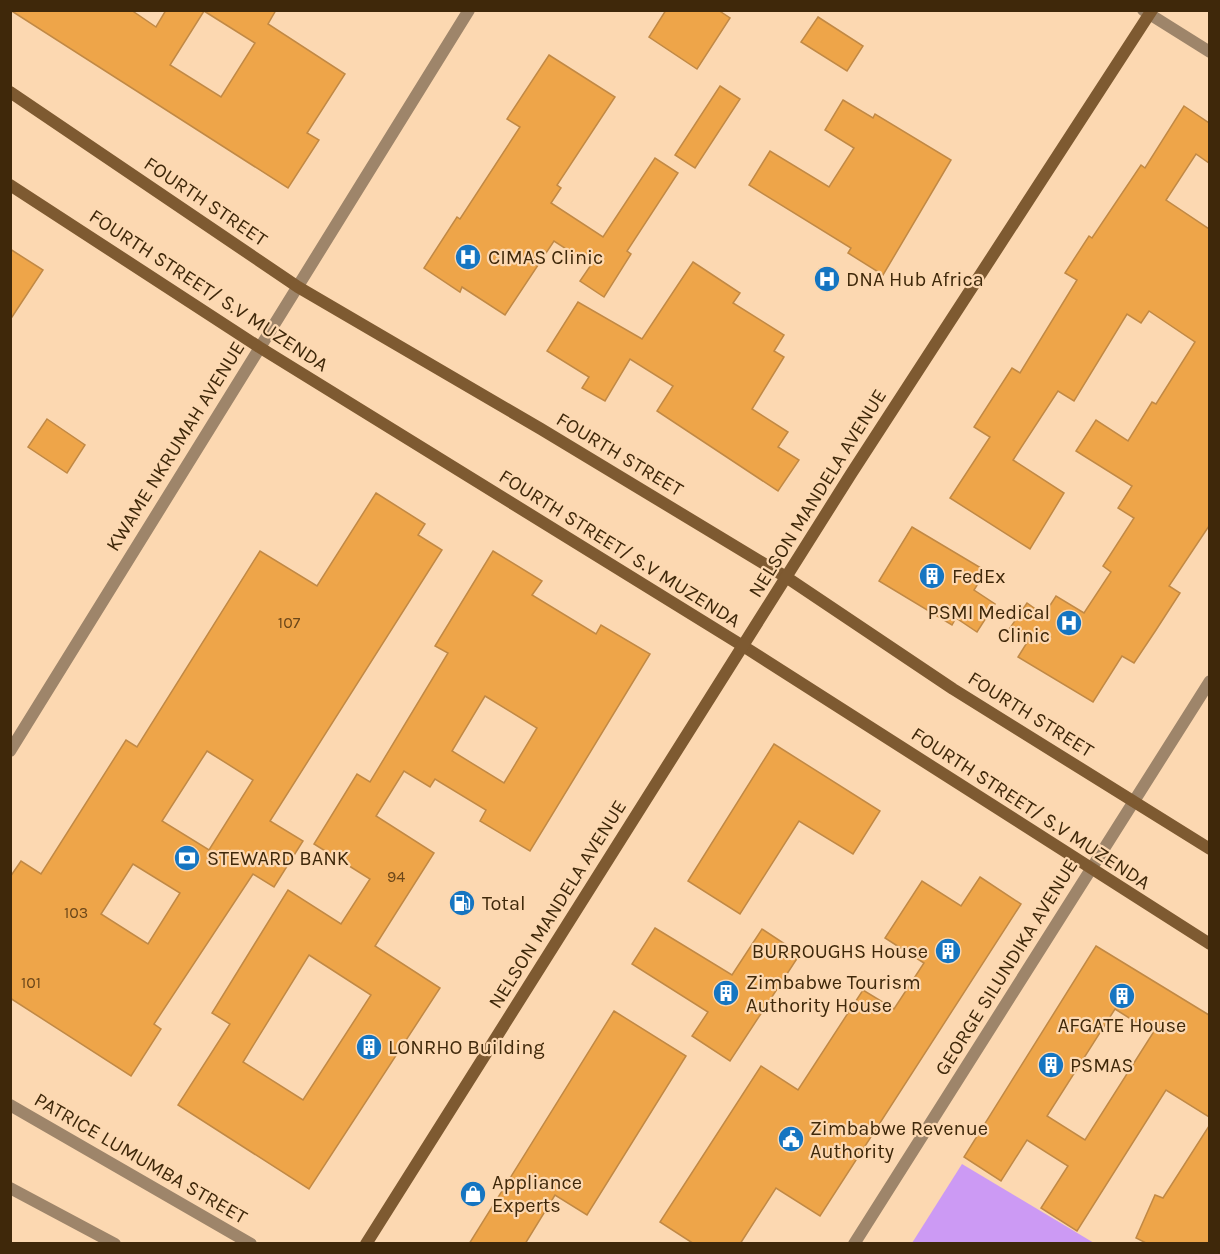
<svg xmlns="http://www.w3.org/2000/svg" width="1220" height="1254" viewBox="0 0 1220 1254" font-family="Karla,sans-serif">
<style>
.green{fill:#cc9af4}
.building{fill:#eea549;stroke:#c18945;stroke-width:1.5;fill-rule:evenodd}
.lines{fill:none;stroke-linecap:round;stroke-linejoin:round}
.street{stroke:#9e856a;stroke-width:12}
.secondary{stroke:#7e5a31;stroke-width:12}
.labels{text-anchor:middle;stroke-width:4.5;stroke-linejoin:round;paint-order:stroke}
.number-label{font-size:16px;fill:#6b471a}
.street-label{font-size:20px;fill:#3f280a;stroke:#fcd8b1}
.poi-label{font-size:20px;fill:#3f280a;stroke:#fcd8b1;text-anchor:start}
</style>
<rect width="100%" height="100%" fill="#fcd8b1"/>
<!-- green -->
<polygon class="green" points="962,1164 1094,1243 912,1243"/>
<!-- building -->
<g class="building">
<path d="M10 10H131L156 27 166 10H276L268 24 345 74 307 133 319 140 288 188ZM204 11 255 43 221 97 170 65Z"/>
<polygon points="666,10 718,10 730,18 697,69 649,37"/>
<polygon points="818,17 863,46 847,71 801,42"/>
<polygon points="549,55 615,97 557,185 561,188 551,203 603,237 655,158 678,173 627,251 631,254 604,297 580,281 591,265 554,241 505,315 462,287 460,292 424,268 457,217 460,219 520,127 507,119"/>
<polygon points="720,86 740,99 695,168 675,155"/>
<polygon points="843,100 873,118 875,114 951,160 883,275 848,253 851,248 749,185 770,151 829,187 854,148 825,130"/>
<polygon points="1184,106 1209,123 1209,163 1196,154 1166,200 1209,229 1209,526 1169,586 1180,593 1156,630 1134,663 1122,656 1093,702 1018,657 1028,641 1010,628 1027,603 1044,615 1056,596 1084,613 1111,572 1103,566 1134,518 1118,508 1132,486 1076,451 1096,420 1128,441 1152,402 1156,404 1195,342 1149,311 1141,323 1127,314 1074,401 1058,391 1013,460 1064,493 1030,549 950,498 990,437 974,427 1012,368 1020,373 1077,280 1065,273 1089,236 1092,238 1141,165 1145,168"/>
<polygon points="10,249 43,270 10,320"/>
<polygon points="693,262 740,293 733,303 784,335 774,351 784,357 752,409 788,432 778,447 799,460 778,491 657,411 673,386 630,359 605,401 582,388 589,377 547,351 578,302 642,339"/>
<polygon points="47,419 85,445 67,473 28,447"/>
<path d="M376 493 425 524 418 535 442 550 270 821 303 841 274 887 253 874 154 1024 161 1029 131 1076 10 998V877L21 861 41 874 126 740 137 747 260 551 317 586ZM207 751 253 780 209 850 162 821ZM133 864 180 893 148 944 101 914Z"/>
<polygon points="912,527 986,571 974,590 995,604 977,632 956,618 952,625 879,581"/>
<path d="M493 551 542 581 532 595 596 634 601 625 650 654 530 851 480 821 486 810 435 779 430 787 404 771 376 816 434 853 375 946 440 988 309 1189 178 1105 230 1024 212 1013 288 890 341 924 370 879 314 844 357 774 370 782 448 653 435 646ZM485 696 537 728 504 783 452 751ZM309 955 371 995 303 1100 243 1062Z"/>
<polygon points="774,744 880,811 853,854 799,821 740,914 688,881"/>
<polygon points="980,877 1021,904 820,1216 776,1188 740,1244 694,1244 660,1222 761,1066 798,1090 863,990 894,1009 924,963 885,938 922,881 961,906"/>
<polygon points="655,928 732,975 762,929 800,954 730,1061 692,1036 708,1012 632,964"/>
<path d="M1096 946 1209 1015V1117L1166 1090 1077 1231 1041 1208 1068 1166 1027 1140 1001 1181 964 1157ZM1115 1009 1153 1033 1085 1140 1047 1116Z"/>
<polygon points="614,1011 686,1056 587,1215 555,1195 525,1244 469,1244"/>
<polygon points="1209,1126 1209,1244 1148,1244 1136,1238 1155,1195 1163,1198"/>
</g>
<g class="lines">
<!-- street -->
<g class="street">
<polyline points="1143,10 1210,52"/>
<polyline points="10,751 469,10"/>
<polyline points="10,1105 251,1244"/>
<polyline points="10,1188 115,1244"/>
<polyline points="854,1244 1210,681"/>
</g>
<!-- secondary -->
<g class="secondary">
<polyline points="10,92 298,287 541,429 786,577 953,689 1210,849"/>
<polyline points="10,185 259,347 743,646 1210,944"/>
<polyline points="366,1244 851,474 1152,10"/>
</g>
</g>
<!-- icons -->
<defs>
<g id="hospital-disc" transform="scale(1.35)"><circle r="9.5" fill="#1575c1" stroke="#fcd8b1"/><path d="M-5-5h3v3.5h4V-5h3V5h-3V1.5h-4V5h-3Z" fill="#fff"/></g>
<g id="building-disc" transform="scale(1.35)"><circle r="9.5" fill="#1575c1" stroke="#fcd8b1"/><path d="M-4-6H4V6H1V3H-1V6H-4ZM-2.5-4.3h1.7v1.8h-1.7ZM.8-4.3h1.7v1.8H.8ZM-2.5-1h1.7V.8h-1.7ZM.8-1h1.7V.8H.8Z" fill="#fff"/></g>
<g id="bank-disc" transform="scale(1.35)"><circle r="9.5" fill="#1575c1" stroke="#fcd8b1"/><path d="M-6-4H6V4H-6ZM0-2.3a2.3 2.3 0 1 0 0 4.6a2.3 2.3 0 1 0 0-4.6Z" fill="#fff"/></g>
<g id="fuel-disc" transform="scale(1.35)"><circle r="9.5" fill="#1575c1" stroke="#fcd8b1"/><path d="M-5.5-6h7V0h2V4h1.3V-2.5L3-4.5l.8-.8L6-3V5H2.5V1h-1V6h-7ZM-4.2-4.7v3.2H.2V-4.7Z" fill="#fff"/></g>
<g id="civic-disc" transform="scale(1.35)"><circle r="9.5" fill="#1575c1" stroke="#fcd8b1"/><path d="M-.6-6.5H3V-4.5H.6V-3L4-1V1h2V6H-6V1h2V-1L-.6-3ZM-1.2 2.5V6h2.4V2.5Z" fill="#fff"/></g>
<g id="shop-disc" transform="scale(1.35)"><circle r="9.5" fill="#1575c1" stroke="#fcd8b1"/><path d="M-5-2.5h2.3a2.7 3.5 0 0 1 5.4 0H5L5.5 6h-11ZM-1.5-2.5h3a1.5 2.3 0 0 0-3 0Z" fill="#fff"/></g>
</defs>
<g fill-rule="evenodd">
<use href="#hospital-disc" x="468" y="257"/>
<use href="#hospital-disc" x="827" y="279"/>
<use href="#building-disc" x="932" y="576"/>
<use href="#hospital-disc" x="1069" y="623"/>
<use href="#bank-disc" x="187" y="858"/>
<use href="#fuel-disc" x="462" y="903"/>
<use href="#building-disc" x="948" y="951"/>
<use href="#building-disc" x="726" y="993"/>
<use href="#building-disc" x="1122" y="996"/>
<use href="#building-disc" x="369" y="1047"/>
<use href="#building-disc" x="1051" y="1065"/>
<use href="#civic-disc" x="791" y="1139"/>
<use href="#shop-disc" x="473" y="1194"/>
</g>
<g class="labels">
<!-- number labels -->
<g class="number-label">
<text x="289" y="628">107</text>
<text x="396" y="882">94</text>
<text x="76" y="918">103</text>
<text x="31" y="988">101</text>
</g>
<!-- street labels -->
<g class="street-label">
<text transform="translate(206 201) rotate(34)" y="7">FOURTH STREET</text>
<text transform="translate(209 290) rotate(33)" y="7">FOURTH STREET/ S.V MUZENDA</text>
<text transform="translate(175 446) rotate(-58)" y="7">KWAME NKRUMAH AVENUE</text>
<text transform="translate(620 454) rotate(31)" y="7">FOURTH STREET</text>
<text transform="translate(817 493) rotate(-58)" y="7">NELSON MANDELA AVENUE</text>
<text transform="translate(620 548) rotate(32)" y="7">FOURTH STREET/ S.V MUZENDA</text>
<text transform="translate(1031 714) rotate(32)" y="7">FOURTH STREET</text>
<text transform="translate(1031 808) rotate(33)" y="7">FOURTH STREET/ S.V MUZENDA</text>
<text transform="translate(557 904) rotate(-58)" y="7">NELSON MANDELA AVENUE</text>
<text transform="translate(1006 967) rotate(-58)" y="7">GEORGE SILUNDIKA AVENUE</text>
<text transform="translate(141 1158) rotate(30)" y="7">PATRICE LUMUMBA STREET</text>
</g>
<!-- poi labels -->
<g class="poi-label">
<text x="488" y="264">CIMAS Clinic</text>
<text x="846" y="286">DNA Hub Africa</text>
<text x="952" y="583">FedEx</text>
<text x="1050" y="619" text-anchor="end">PSMI Medical<tspan x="1050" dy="23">Clinic</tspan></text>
<text x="207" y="865">STEWARD BANK</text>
<text x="482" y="910">Total</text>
<text x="928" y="958" text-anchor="end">BURROUGHS House</text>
<text x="746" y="989">Zimbabwe Tourism<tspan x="746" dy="23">Authority House</tspan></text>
<text x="1122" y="1032" text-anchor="middle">AFGATE House</text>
<text x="388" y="1054">LONRHO Building</text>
<text x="1070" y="1072">PSMAS</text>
<text x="810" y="1135">Zimbabwe Revenue<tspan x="810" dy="23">Authority</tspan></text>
<text x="492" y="1189">Appliance<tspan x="492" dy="23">Experts</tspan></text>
</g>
</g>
<!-- border -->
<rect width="1220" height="1254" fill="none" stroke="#3f280a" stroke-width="24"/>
</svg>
